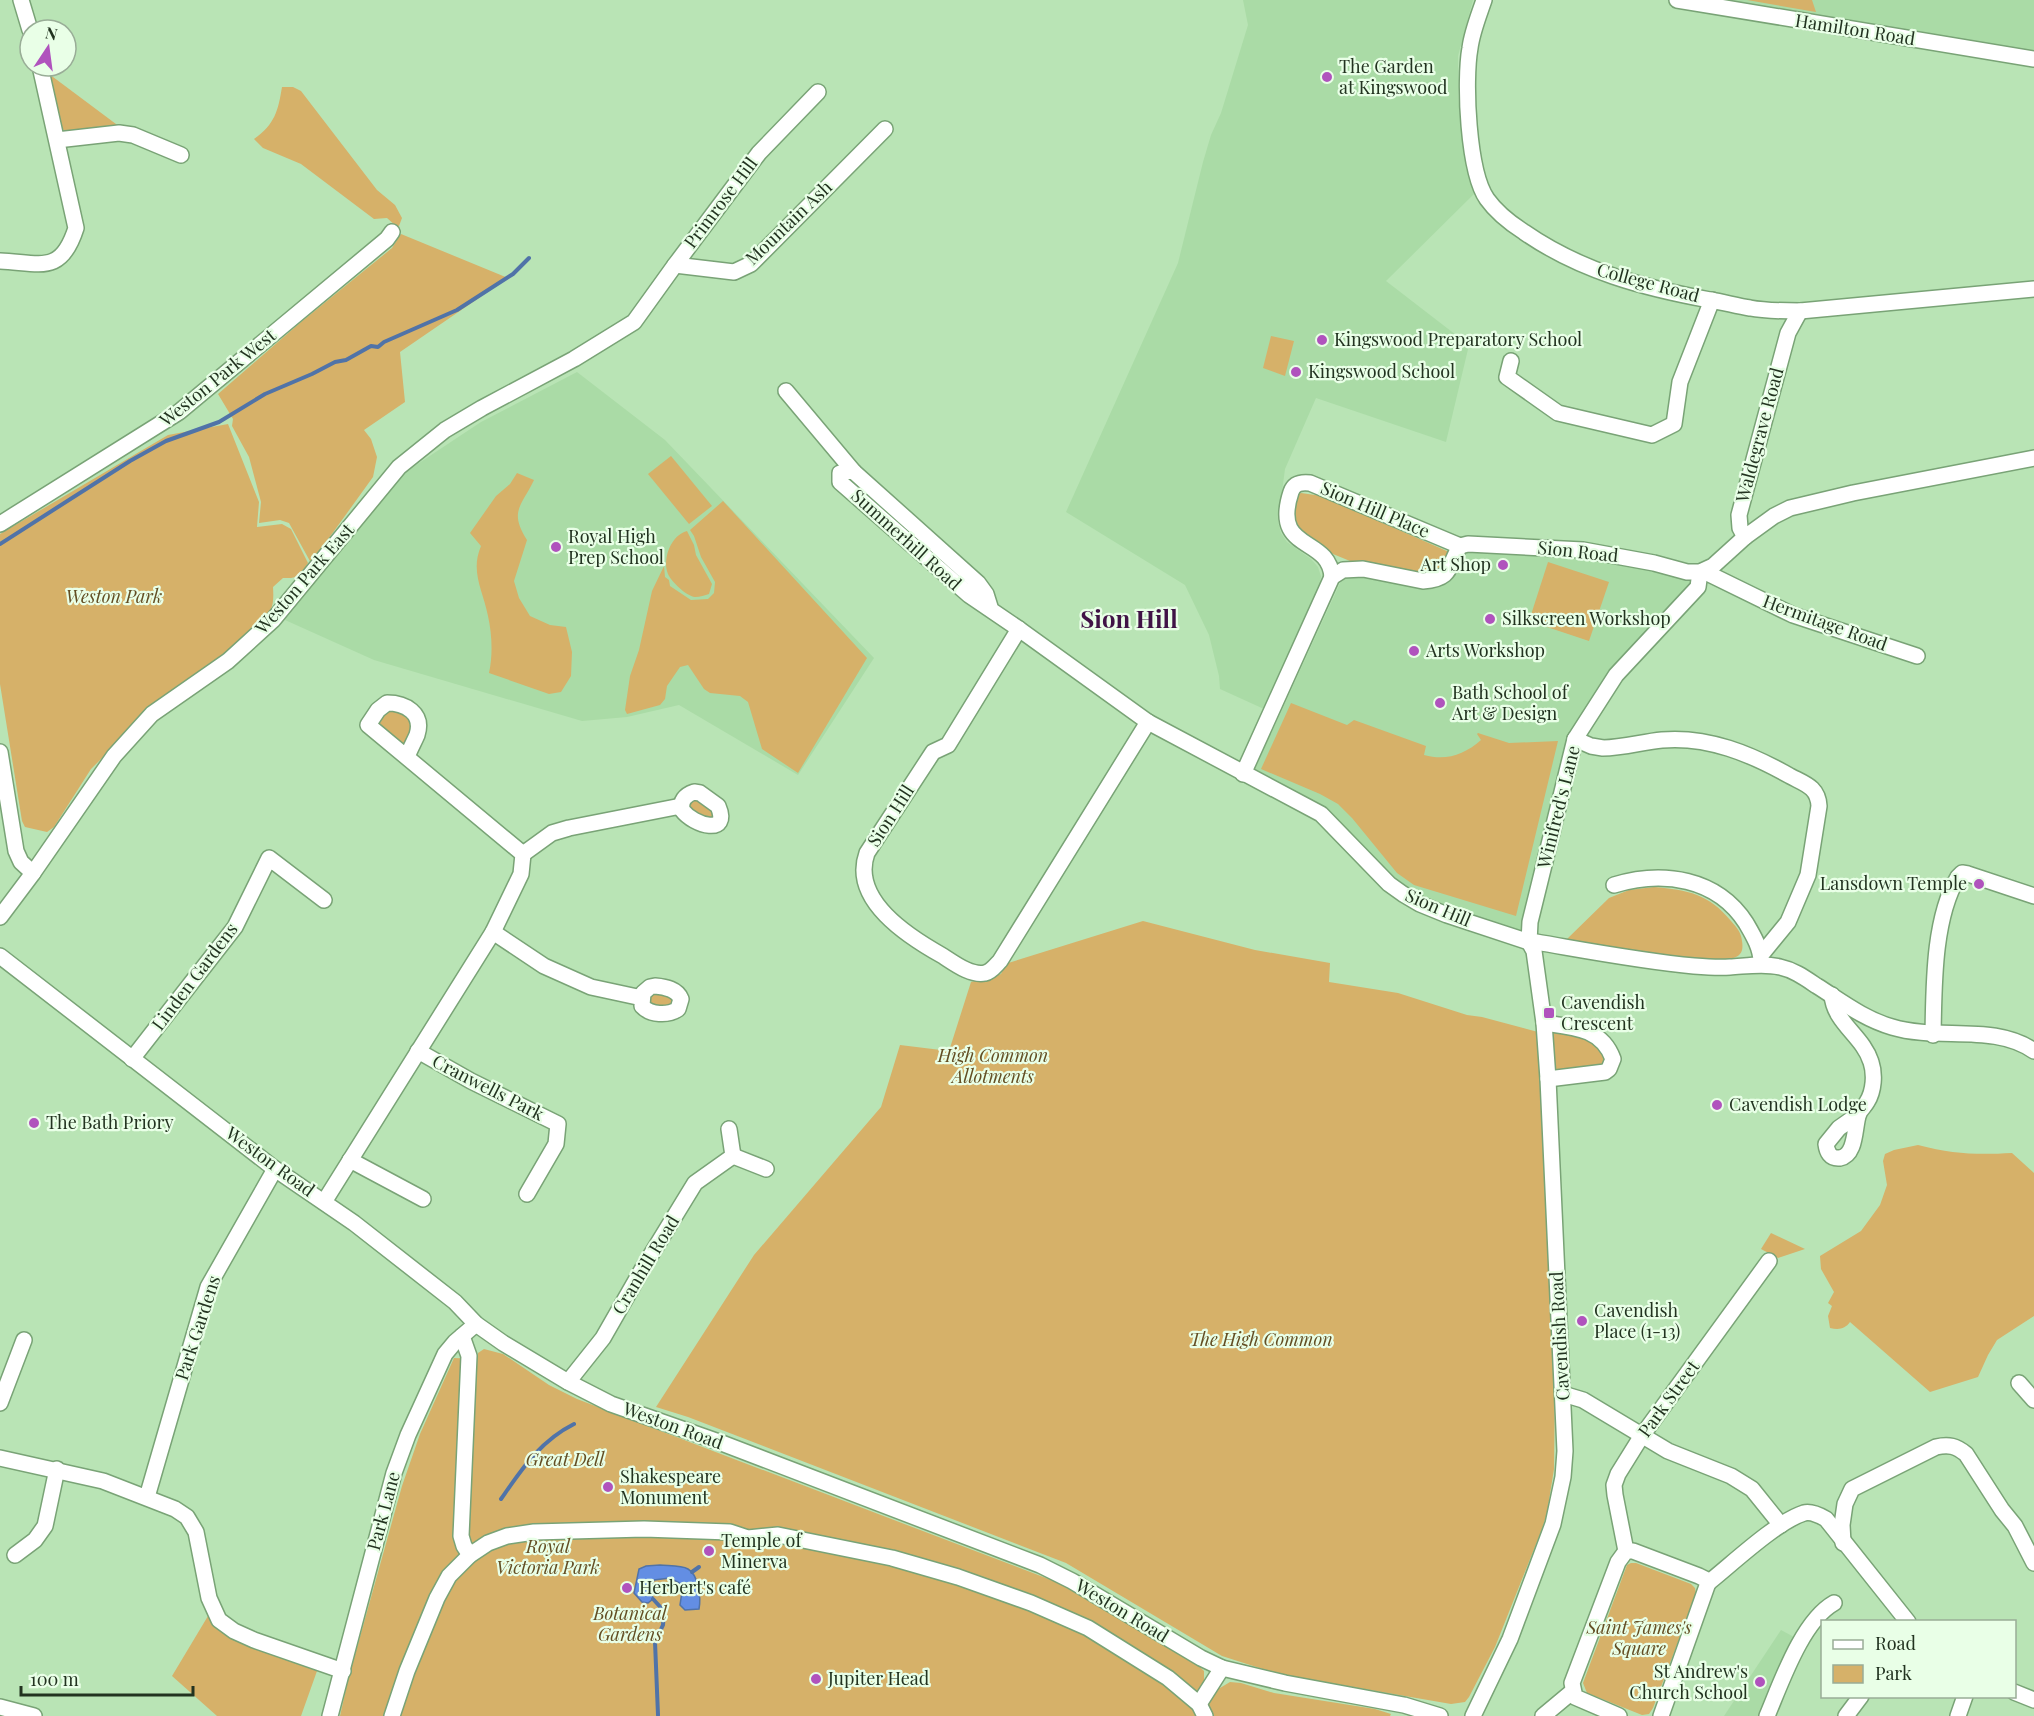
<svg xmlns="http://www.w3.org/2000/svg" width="2034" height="1716" viewBox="0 0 2034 1716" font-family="'Playfair Display',serif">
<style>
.built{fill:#aadba6}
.green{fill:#d6b169}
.water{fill:#638ee3;stroke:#5073a8;stroke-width:1.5}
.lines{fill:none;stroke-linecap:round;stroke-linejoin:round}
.stream{stroke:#5073a8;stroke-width:4}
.minor-casing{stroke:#79a376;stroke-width:18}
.minor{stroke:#fff;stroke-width:15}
.poi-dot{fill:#b053bd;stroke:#e9ffe7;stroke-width:2}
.labels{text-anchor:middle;stroke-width:4.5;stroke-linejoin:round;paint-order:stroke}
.street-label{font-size:18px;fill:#223320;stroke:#e9ffe7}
.poi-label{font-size:18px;fill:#223320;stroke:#e9ffe7;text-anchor:start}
.park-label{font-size:18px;font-style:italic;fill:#634e23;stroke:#e9ffe7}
.district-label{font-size:24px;font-weight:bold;fill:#401346;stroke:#e9ffe7}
</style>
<rect width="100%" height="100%" fill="#b9e4b5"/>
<!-- built -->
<g class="built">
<polygon points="1243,0 1473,0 1458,56 1458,96 1466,168 1474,194 1386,281 1469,345 1446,442 1316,398 1285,469 1278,522 1281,533 1287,542 1311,559 1318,567 1321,576 1320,583 1264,709 1220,689 1219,676 1209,635 1185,585 1066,512 1178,263 1203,162 1211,135 1221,113 1248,25"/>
<polygon points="1719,0 2034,0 2034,51"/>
<polygon points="577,372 665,440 874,658 798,775 679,705 627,717 582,721 374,660 285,620 404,473 481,422"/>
<polygon points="1466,551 1571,554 1657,569 1689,579 1693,584 1570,742 1525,931 1516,931 1419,897 1390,877 1324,808 1304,795 1253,773 1341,581 1351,575 1429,588 1438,586 1455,574 1462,555"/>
<polygon points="1781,1630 1794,1637 1761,1716 1724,1716"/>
</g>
<!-- green -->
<g class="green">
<polygon points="1747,0 1812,0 1816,12"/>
<polygon points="49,74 120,127 68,133 61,128"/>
<path d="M282 87H293L301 91 377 190 395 205 402 218 399 226H396L387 218 374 219 301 164 263 148 254 139C275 124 278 111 282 87Z"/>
<polygon points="401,234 508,278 400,352 405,402 364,430 371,439 377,457 373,477 311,563 289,523 280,520 259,523 261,502 249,457 232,426 233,419 218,394 301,322 392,248"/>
<polygon points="1271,336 1294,341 1285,376 1263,368"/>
<path d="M228 424 259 502 257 527 282 524 291 529 308 563 300 576 291 578H283L273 587C274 603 273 611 262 623L111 749 91 769 54 827 47 832 25 827 22 821 0 684V534L168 435Z"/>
<polygon points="671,456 712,506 689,524 648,474"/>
<path d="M517 473 534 480C521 507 509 511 527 540L514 581 519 598 530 616 550 625 566 627 572 652 571 676 561 692 549 694 489 673C493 655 492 634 488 616 483 590 470 572 481 546L470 533 496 496 510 484Z"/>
<path d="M1301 493 1322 496 1449 552 1445 564 1440 571 1421 576 1350 561 1333 554 1303 536 1293 527C1293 515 1289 498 1301 493Z"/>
<polygon points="723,501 867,658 798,773 762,749 748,702 740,696 710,693 704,689 688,665 680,667 667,686 665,699 660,705 627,714 625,710 630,676 639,650 652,591 664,566 665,577 669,580 670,586 691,600 708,599 714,593 715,582 701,557 694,536 690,530"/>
<path d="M687 531 694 545 696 555 712 584 709 594C705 595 700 597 695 597 686 596 671 581 668 574 662 559 671 535 687 531Z"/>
<polygon points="1548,562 1609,582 1589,641 1529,621"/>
<path d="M1291 703 1347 725 1354 720 1426 746 1424 755C1446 761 1464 755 1481 740L1477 734 1478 733 1509 743 1558 741 1516 916 1414 885 1397 873 1352 818 1338 804 1320 794 1261 769Z"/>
<polygon points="396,707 413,720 413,731 405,749 374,724 382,713"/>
<polygon points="692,796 708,801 716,820 686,811"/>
<path d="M1654 887C1688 890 1709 894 1731 921 1737 928 1741 932 1742 941 1743 947 1743 954 1736 957 1711 968 1598 946 1567 939L1609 898 1629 890Z"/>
<polygon points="1143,921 1255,950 1330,963 1329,982 1398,993 1467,1015 1482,1017 1538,1032 1555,1386 1554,1469 1547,1513 1542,1529 1495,1647 1469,1697 1465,1702 1451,1704 1278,1674 1222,1656 1066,1563 688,1417 656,1407 754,1255 881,1107 900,1045 949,1051 971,982 1001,974 1005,964"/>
<polygon points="648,992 673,993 678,1004 652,1010 646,994"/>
<polygon points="1557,1030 1592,1037 1606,1056 1603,1066 1555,1072 1552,1033"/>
<path d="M1918 1145C1953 1154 1976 1155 2012 1153L2034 1173V1316L1997 1340 1988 1355 1978 1377 1930 1392 1850 1322C1845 1329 1839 1330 1830 1328L1828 1316 1832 1306 1828 1303 1834 1292 1821 1269 1820 1256 1861 1231 1880 1205 1887 1185 1883 1161 1885 1154 1894 1150Z"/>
<polygon points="1771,1233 1805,1249 1778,1258 1761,1249"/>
<polygon points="484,1349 503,1354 549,1385 577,1399 1059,1583 1199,1666 1204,1671 1204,1681 1220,1688 1230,1682 1241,1683 1274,1693 1375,1709 1391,1714 1390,1716 340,1716 348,1680 402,1486 420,1434 454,1358 477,1359 478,1353"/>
<polygon points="1631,1563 1636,1563 1691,1584 1695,1588 1696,1594 1653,1708 1649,1714 1642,1715 1587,1693 1583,1683 1627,1565"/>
<polygon points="208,1616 222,1632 244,1645 317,1671 301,1716 217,1716 172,1676"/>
</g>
<!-- water -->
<path class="water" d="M660 1565C668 1566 681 1565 688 1569 699 1575 701 1599 699 1609L685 1610 680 1605 683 1585 670 1578 654 1580 651 1588 653 1599 648 1603 642 1602 634 1593 639 1569 646 1566Z"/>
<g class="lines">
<!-- stream -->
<g class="stream">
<polyline points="0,544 130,461 166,441 219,422 265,394 312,374 335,362 346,360 371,346 378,347 384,342 457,310 513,274 529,258"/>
<path d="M501 1499C522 1469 540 1441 574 1424"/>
<polyline points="692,1572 699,1567"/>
<polyline points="653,1599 664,1611 663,1625 655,1642 658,1715"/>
</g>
<!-- minor casing -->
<g class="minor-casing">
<g id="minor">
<polyline points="21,0 30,30"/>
<path d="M1484 0C1479 15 1472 32 1470 48 1464 81 1468 172 1487 199 1497 213 1510 223 1524 232 1580 271 1644 288 1710 300 1723 302 1737 306 1750 308 1766 311 1783 311 1800 311L2034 289"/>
<polyline points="1677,0 2034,59"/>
<polyline points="57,140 119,133 133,135 181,155"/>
<path d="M0 261C41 263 61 275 76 228L40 66"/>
<polyline points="675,265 734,272 751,264 885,129"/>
<polyline points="1511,361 1507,377 1558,413 1652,435 1674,424 1680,382 1712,300"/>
<polyline points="786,391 854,472"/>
<polyline points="0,524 179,412 387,239 392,232"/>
<polyline points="1745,537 1740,528 1739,515 1788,333 1800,311"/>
<polyline points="1703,571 1793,615 1917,656"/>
<path d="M1332 577C1329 535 1271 553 1291 492 1294 483 1301 482 1310 483L1460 546"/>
<polyline points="991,610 986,594 978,583 854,472 849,471 840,473 840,482 969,595 1019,629 1148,722 1321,814 1389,884 1403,894 1420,904 1447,915 1529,942"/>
<path d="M1019 629 948 745 933 752 867 853C850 900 909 937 943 956 954 963 971 976 985 973 991 972 996 965 1000 961L1148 722"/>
<path d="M1575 739 1591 746 1603 748C1623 748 1642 742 1662 740 1708 736 1751 754 1790 776 1805 784 1818 787 1819 806L1808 875 1788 922 1761 955"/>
<polyline points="0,752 16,851 21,862 33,873"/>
<path d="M1243 774 1332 577 1343 570 1363 569 1423 581C1453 579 1448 566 1460 546L1468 544 1583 550 1654 563 1687 572H1700L1713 566 1745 537 1774 516 1790 508 1853 493 2034 458"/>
<path d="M694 792 700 793 718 806C731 836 694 826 682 810 680 801 685 795 694 792Z"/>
<polyline points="523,854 552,833 569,828 681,806"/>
<path d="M1614 885C1663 870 1717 878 1746 923 1753 935 1761 948 1761 962"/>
<polyline points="0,917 33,873 114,756 152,714 228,661 273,620 399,467 445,430 482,408 574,359 634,322 675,265 759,153 818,92"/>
<polyline points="493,932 544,966 591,987 642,998"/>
<polyline points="1529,942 1530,922 1575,739 1616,675 1698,587 1700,572"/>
<path d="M1532 946 1536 942C1589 951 1641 961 1694 966 1706 967 1719 968 1730 967 1747 966 1764 963 1780 967 1794 970 1805 978 1817 986 1841 1001 1864 1019 1892 1027 1938 1041 1994 1023 2034 1051"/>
<polyline points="0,956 275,1169 354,1223 455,1302 476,1324 503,1343 568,1382 611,1404 719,1442 1040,1565 1072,1581 1201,1658 1222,1668 1285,1683 1404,1705 1440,1716"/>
<path d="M655 986C666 987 677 989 681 999L678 1009C668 1016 650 1015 642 1006L643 993 650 987Z"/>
<path d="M1832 995C1834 1023 1863 1036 1871 1062 1875 1074 1874 1091 1867 1102 1865 1106 1861 1109 1859 1113 1854 1125 1857 1155 1840 1158 1830 1159 1827 1152 1826 1144L1839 1128 1859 1114"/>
<path d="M1544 1023C1573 1027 1602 1028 1613 1059L1609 1069 1605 1072 1548 1079"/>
<path d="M1933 1035C1934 987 1933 919 1958 877L1962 873 1968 874 2034 896"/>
<polyline points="418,1051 471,1081 558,1124 556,1144 527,1194"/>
<polyline points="132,1059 235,927 269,858 324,900"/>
<polyline points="733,1156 766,1169"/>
<polyline points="350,1160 423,1199"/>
<path d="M324 1202 493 932 521 874 523 854 368 725 378 710 387 703C405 703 424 713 417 735 414 742 410 749 407 757"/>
<polyline points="462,1336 469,1356 461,1536 464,1546 470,1555"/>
<polyline points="568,1382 603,1338 643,1268 695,1183 733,1156 729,1129"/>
<polyline points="2019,1383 2034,1400"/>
<polyline points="1563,1394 1583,1400 1668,1451 1731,1476 1752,1489 1781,1525"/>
<polyline points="0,1403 24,1340"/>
<polyline points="0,1458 103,1481 175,1509 187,1517 196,1532 209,1598 219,1620 234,1631 254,1640 343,1671"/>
<polyline points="147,1497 208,1287 275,1169"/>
<path d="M1843 1543 1842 1525 1845 1504 1852 1489 1936 1447C1949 1444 1956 1446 1966 1454L2002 1510 2015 1526 2034 1563"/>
<polyline points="1626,1551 1615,1495 1614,1485 1618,1474 1641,1437 1769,1261"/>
<polyline points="15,1555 35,1540 45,1526 57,1469"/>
<path d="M1708 1583C1732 1564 1776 1522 1804 1513 1811 1511 1819 1515 1826 1519L1908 1622"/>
<polyline points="2014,1692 2034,1700"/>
<polyline points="1199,1704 1222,1668"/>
<polyline points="0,1707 34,1716"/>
<polyline points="330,1716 394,1473 408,1435 445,1354 455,1342 476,1324"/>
<polyline points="392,1716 407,1671 437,1598 449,1576 470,1555 488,1543 507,1536 534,1532 644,1529 730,1532 748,1538 778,1535 892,1558 958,1577 1031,1603 1088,1628 1168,1678 1199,1704 1205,1716"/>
<polyline points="1473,1716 1510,1639 1553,1524 1563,1477 1565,1451 1548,1079 1544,1023 1534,951 1529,942"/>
<polyline points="1543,1716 1573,1691"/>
<polyline points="1619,1716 1575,1697 1572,1683 1618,1562 1626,1551 1633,1551 1699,1576 1705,1579 1708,1583 1661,1716"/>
<path d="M1767 1716C1781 1683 1802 1621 1834 1603"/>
<polyline points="1846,1716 1861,1696"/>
<polyline points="1958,1716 1965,1696"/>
</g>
</g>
<!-- minor -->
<use href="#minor" class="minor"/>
</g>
<!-- markers -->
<g class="poi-dot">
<circle cx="1327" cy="77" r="6"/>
<circle cx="1322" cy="340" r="6"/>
<circle cx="1296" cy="372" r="6"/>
<circle cx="556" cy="547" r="6"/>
<circle cx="1503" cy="565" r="6"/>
<circle cx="1490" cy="619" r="6"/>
<circle cx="1414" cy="651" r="6"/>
<circle cx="1440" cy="703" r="6"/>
<circle cx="1979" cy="884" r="6"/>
<rect x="1543" y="1007" width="12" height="12" rx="3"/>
<circle cx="1717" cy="1105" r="6"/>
<circle cx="34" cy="1123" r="6"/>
<circle cx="1582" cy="1321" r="6"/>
<circle cx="608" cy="1487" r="6"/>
<circle cx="709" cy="1551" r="6"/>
<circle cx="627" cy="1588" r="6"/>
<circle cx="816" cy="1679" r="6"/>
<circle cx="1760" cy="1682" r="6"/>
</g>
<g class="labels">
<!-- street labels -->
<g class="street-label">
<text transform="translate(1855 30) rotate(9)" y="6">Hamilton Road</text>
<text transform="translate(721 203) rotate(-53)" y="6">Primrose Hill</text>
<text transform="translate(789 223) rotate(-44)" y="6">Mountain Ash</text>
<text transform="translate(1648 283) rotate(15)" y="6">College Road</text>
<text transform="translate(218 378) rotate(-39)" y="6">Weston Park West</text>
<text transform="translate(1760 435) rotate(-75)" y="6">Waldegrave Road</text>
<text transform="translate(1375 510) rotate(23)" y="6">Sion Hill Place</text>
<text transform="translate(906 540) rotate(42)" y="6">Summerhill Road</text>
<text transform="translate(1578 552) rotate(6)" y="6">Sion Road</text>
<text transform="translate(305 579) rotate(-49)" y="6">Weston Park East</text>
<text transform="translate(1825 623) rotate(20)" y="6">Hermitage Road</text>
<text transform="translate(1559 807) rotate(-76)" y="6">Winifred's Lane</text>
<text transform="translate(891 816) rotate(-57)" y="6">Sion Hill</text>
<text transform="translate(1438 908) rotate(23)" y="6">Sion Hill</text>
<text transform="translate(195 977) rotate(-53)" y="6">Linden Gardens</text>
<text transform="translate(488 1088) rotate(27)" y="6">Cranwells Park</text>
<text transform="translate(270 1162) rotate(36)" y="6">Weston Road</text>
<text transform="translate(646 1265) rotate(-59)" y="6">Cranhill Road</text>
<text transform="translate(198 1328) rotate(-72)" y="6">Park Gardens</text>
<text transform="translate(1560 1336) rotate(-93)" y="6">Cavendish Road</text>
<text transform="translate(1669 1399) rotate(-54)" y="6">Park Street</text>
<text transform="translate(673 1426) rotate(20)" y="6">Weston Road</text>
<text transform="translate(384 1511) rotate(-75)" y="6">Park Lane</text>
<text transform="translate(1122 1611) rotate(31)" y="6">Weston Road</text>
</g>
<!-- poi labels -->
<g class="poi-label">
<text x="1339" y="73">The Garden<tspan x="1339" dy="21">at Kingswood</tspan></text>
<text x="1334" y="346">Kingswood Preparatory School</text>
<text x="1308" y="378">Kingswood School</text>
<text x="568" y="543">Royal High<tspan x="568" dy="21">Prep School</tspan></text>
<text x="1491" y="571" text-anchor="end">Art Shop</text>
<text x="1502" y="625">Silkscreen Workshop</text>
<text x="1426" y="657">Arts Workshop</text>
<text x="1452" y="699">Bath School of<tspan x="1452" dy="21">Art &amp; Design</tspan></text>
<text x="1967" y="890" text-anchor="end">Lansdown Temple</text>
<text x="1561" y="1009">Cavendish<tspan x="1561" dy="21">Crescent</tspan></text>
<text x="1729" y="1111">Cavendish Lodge</text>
<text x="46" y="1129">The Bath Priory</text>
<text x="1594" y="1317">Cavendish<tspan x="1594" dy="21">Place (1-13)</tspan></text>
<text x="620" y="1483">Shakespeare<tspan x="620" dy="21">Monument</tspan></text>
<text x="721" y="1547">Temple of<tspan x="721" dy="21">Minerva</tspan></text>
<text x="639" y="1594">Herbert's café</text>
<text x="1748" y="1678" text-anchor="end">St Andrew's<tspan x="1748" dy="21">Church School</tspan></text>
<text x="828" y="1685">Jupiter Head</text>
</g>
<!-- park labels -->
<g class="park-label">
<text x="114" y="603">Weston Park</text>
<text x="993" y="1062">High Common<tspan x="993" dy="21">Allotments</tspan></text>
<text x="1261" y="1346">The High Common</text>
<text x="565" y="1466">Great Dell</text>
<text x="548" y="1553">Royal<tspan x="548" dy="21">Victoria Park</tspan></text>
<text x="630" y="1620">Botanical<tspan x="630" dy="21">Gardens</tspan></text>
<text x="1639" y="1634">Saint James's<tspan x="1639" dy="21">Square</tspan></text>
</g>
<!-- district labels -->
<g class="district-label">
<text x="1129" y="628">Sion Hill</text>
</g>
</g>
<!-- legend -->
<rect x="1821" y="1620" width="195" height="78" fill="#e9ffe7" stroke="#99ad97" stroke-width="1.5"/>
<rect x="1833" y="1640" width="30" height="9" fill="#ffffff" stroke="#99ad97" stroke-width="1.5"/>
<text x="1875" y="1650" font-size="18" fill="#223320">Road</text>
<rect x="1833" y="1665" width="30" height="18" fill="#d6b169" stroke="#99ad97" stroke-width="1.5"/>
<text x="1875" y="1680" font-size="18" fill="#223320">Park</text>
<!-- north arrow -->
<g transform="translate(48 48) rotate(13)"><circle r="28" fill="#e9ffe7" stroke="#99ad97" stroke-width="1.5"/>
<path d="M0-4.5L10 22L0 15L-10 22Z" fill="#b053bd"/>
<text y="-9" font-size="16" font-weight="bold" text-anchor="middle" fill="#223320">N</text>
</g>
<!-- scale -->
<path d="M21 1686v9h172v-9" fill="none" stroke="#223320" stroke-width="3"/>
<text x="30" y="1686" font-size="18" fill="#223320" stroke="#e9ffe7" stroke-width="4.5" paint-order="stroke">100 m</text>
</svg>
